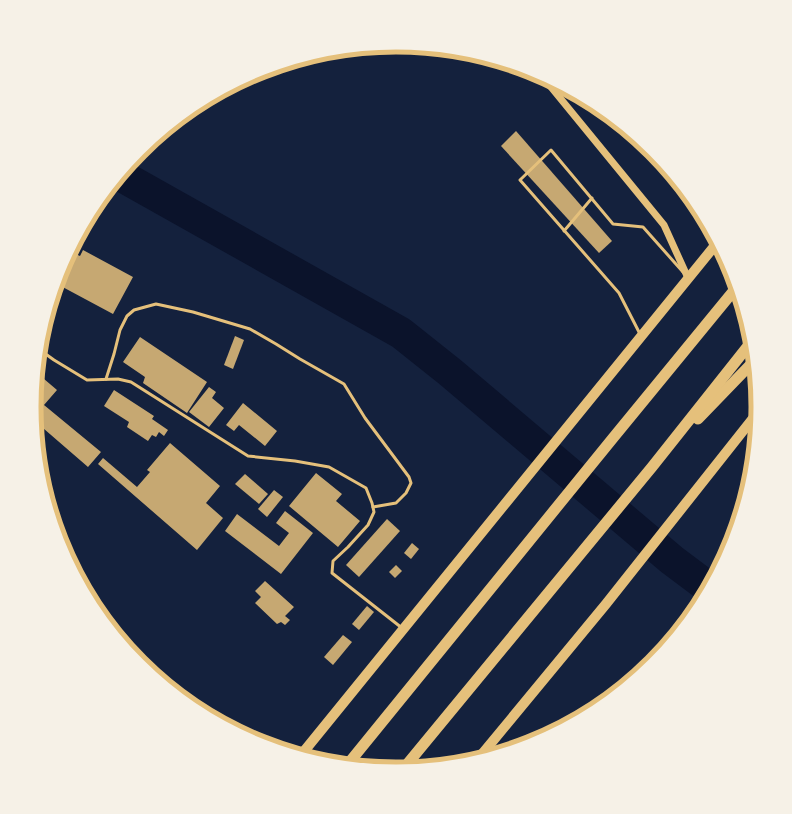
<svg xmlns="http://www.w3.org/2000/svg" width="792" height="814" viewBox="0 0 792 814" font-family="Manrope,sans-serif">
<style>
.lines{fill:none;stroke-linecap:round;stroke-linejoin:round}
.river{stroke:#0b132b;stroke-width:32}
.building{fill:#c6a872}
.service{stroke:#e5c07b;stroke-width:3}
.tertiary{stroke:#e5c07b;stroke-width:7}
.primary{stroke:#e5c07b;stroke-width:10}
.trunk{stroke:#e5c07b;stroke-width:11}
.rim{fill:none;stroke:#e5c07b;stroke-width:5}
</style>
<rect width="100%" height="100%" fill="#14213d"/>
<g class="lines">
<!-- river -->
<polyline class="river" points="120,175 401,333 450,372 672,560 708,587"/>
</g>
<!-- building -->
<g class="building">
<polygon points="516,131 612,241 599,253 501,146"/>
<polygon points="83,250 133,277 113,314 57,284 62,268 71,252 80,256"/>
<polygon points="235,336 244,340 233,369 224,365"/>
<polygon points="140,337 207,382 187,413 143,383 145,377 123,362"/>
<polygon points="37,373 57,390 44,405 101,452 88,467 36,422 34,407"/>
<polygon points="209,387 216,392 212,398 224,408 209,427 189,412"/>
<polygon points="114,390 154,416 152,419 168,430 164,436 159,432 156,437 152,435 148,441 127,427 129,422 104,406"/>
<polygon points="243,403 277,431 265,446 239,425 234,431 226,425"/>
<polygon points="170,443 220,486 206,503 223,518 197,550 98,464 103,458 137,487 150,472 147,470"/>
<polygon points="316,473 342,494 336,501 360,521 338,547 289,506"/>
<polygon points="245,474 268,494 259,504 235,484"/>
<polygon points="274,490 283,497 267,517 258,509"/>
<polygon points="285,511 313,533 281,574 225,531 237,514 279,546 289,533 276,523"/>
<polygon points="387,519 400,531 359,577 346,565"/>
<polygon points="412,543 419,549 411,559 404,553"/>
<polygon points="396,565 402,571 395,578 389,572"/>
<polygon points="265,581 294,607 285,616 290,620 285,625 281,622 277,624 255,603 261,597 255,591"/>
<polygon points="367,606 374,612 359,630 352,624"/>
<polygon points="343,635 352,642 333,665 324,657"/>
</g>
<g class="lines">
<!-- service -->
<g class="service">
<polyline points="564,231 592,198"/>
<polyline points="640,334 619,293 520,180 551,150 613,224 643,227 683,272"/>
<polyline points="40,350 54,360 87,380 118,379 131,382 248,456 295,461 329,467 366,488 372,503 374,512 368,525 348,547 333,561 332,573 402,628"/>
<polyline points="106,379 114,354 120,330 127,316 134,310 156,304 193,312 250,329 276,344 300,359 344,384 365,418 409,477 411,483 406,493 396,503 373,507"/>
</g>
<!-- tertiary -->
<g class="tertiary">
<polyline points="542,76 664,225 688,278"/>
<polyline points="651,150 661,162"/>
</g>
<!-- primary -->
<g class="primary">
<polyline points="301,755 717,243"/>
<polyline points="478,759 606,604 758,412"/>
</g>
<!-- trunk -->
<g class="trunk">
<polyline points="698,419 754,361"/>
<polyline points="348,764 613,438 736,288"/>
<polyline points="404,768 652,467 752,341"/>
</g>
</g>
<!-- crop -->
<path d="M0 0H792V814H0ZM41 407a355 355 0 1 1 710 0a355 355 0 1 1-710 0Z" fill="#f6f1e7" fill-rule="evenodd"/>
<path class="rim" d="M41 407a355 355 0 1 1 710 0a355 355 0 1 1-710 0Z"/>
</svg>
